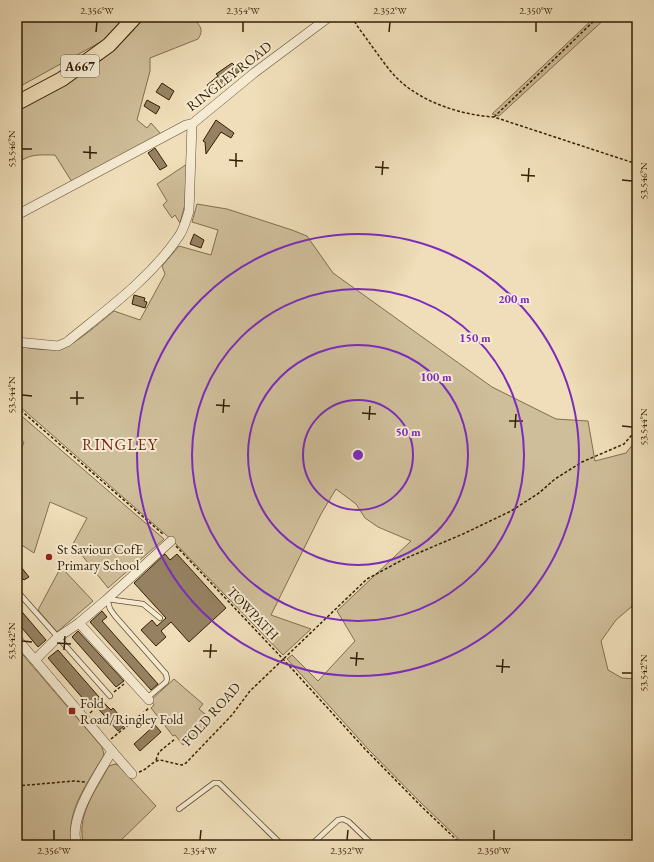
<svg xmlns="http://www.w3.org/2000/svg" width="654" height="862" viewBox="0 0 654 862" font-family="'EB Garamond',serif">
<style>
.green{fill:#cfbe9a;stroke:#826e4f}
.building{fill:#968262;stroke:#351f04}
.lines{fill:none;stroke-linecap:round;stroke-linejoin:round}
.lane-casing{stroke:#644f31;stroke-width:6}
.street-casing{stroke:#644f31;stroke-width:10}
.primary-casing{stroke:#351f04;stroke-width:16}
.path{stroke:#351f04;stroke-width:1.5;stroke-dasharray:3 2;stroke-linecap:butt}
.lane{stroke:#f5ead2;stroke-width:4.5}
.street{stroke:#f5ead2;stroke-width:9}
.primary{stroke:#efdeb9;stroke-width:14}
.ticks{fill:none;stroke:#351f04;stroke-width:1.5}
.ring{fill:none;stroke:#7b2cbf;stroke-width:2}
.poi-dot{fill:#8f2418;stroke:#f5ead2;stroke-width:1.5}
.labels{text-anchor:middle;stroke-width:4;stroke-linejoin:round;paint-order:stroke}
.shield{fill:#f5ead2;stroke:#6f5c42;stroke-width:1}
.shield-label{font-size:13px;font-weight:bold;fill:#351f04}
.street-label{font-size:14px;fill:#351f04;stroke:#f5ead2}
.poi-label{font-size:14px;fill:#351f04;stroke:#f5ead2;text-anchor:start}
.quarter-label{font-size:16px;letter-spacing:1px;fill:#7a1f14;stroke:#f5ead2}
.centre{fill:#7b2cbf;stroke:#f5ead2;stroke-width:2}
.ring-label{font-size:12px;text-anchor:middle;font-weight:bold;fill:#7b2cbf;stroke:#f5ead2;stroke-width:4;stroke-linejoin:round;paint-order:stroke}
.neatline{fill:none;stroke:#351f04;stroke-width:1.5}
.ticks-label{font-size:10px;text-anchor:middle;fill:#351f04}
</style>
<rect width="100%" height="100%" fill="#efdeb9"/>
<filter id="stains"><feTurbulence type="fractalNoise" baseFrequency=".005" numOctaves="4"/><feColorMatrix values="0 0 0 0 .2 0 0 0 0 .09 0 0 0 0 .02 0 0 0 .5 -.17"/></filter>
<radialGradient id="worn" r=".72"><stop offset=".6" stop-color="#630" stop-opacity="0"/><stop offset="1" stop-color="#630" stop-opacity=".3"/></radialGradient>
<!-- green -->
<g class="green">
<polygon points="17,17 125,17 106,39 17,88"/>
<path d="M144 17H191C199 24 205 29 198 39L150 58V71L137 120 147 128 151 123 161 134 72 182 55 155C41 155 27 153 17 165V111C55 91 96 69 126 38 133 31 138 24 144 17Z"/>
<polygon points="595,17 607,17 499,116 492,114"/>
<polygon points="187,164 185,204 180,223 175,215 172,218 163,205 167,201 157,184"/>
<path d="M197 204 227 209 292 230 307 236 333 273 492 387 556 419 588 421 595 461 626 453 637 439V602L616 620 601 641 608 670 622 678 637 679V845H465L420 802 368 749 287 659 292 655 318 681 355 641 337 611 411 541 378 527 365 518 356 504 336 489 321 514 271 615 311 629 283 655 173 541 17 404V346C30 348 44 351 57 349 74 347 100 322 114 311L140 320 165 274 162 266 179 246 211 255 218 230 192 222Z"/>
<polygon points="17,412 164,539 108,588 73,544 87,518 50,502 34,553 17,542 17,461 24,442 17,438"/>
<polygon points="61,567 93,601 57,632 38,610"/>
<path d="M17 648 102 747 104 755C89 781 63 814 73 845H17Z"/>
<polygon points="174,679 203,704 199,709 212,720 183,745 175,735 173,736 151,708 154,705 151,700"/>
<path d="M115 764 118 765 156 806 116 845H84C75 817 96 790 109 766Z"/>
</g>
<!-- building -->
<g class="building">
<polygon points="232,63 240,71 212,92 207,85 218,76 216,74"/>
<polygon points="162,83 174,91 169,100 156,92"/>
<polygon points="147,100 160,107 156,114 144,106"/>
<polygon points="216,120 234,133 231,138 221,132 206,154 205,142 203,141"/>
<polygon points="155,148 167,166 160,170 148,153"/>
<polygon points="194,234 204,240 201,248 190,244"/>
<polygon points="134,295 145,298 144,301 147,302 145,308 132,304"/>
<polygon points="165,554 170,560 177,554 226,608 189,642 171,622 161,631 166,637 156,646 141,630 152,620 157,626 166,618 134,583"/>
<polygon points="17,562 29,577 24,580 22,578 17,582"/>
<polygon points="17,606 46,640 38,647 17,622"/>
<polygon points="102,611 107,617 102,621 158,684 151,690 90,622"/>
<polygon points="78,631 124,681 116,687 72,637"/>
<polygon points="58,650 106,705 111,710 113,708 123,720 121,722 124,726 118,731 95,705 91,708 48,658"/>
<polygon points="155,725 161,732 140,751 134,744"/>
</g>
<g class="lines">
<!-- lane casing -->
<g class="lane-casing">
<g id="lane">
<polyline points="17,591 110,696"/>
<polyline points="147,698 166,682 167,679 166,674 115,616 110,609 107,599 143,604 160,618"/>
<polyline points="179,809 214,783 219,783 282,845"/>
<polyline points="311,845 338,820 343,819 349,822 373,845"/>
</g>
</g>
<!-- street casing -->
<g class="street-casing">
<g id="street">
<polyline points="17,215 186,125 192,124 254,73 329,17"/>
<path d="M17 342 58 346 67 342C106 310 150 279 179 236 184 229 186 220 189 211L192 124"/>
<polyline points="79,623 149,700"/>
<polyline points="17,639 112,751 132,774"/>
<polyline points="35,660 57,638 79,623 106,600 171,541"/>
<path d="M77 845C67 819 99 774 112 751"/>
</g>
</g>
<!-- primary casing -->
<g class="primary-casing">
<polyline id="primary" points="17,103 62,79 109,45 135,17"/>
</g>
<!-- path -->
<g class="path">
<path d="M352 17C357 27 365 36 371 45 380 57 389 71 400 81 424 103 462 115 494 117L637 164"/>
<polyline points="494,117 598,17"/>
<polyline points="17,407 164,535"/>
<polyline points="176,546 283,659 365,749 423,808 462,845"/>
<polyline points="114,692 124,684"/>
<polyline points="90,713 105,700"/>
<polyline points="111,739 149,708"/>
<polyline points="156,760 159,752 175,739"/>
<path d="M139 772C147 770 152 761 160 760L177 764 182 765 186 763 232 715 250 691 367 579 404 559 463 534 511 511 539 493 555 479 582 462 624 444 637 429"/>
<polyline points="17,786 74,781 85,782"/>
</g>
<!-- lane -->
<use href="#lane" class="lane"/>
<!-- street -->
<use href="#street" class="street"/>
<!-- primary -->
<use href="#primary" class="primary"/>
</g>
<!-- ticks -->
<path class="ticks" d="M96 32 97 22M243 32V22M389 32 390 22M536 32V22M22 149H32M83 152 97 153M90 159V146M229 160 243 161M236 167V153M375 167 389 168M382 175 383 161M521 175 535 176M622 180 632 181M528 182 529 168M22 395 32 396M70 398H84M77 405V391M216 405 230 406M223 413 224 399M362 413 376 414M369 420 370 406M509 421H523M622 426 632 427M515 428 516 414M22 641 32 642M57 643 71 644M64 650 65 636M203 651H217M210 658 211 644M350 658 364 659M356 666 357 652M496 666 510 667M502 673 503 659M622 673H632M54 840V830M200 840 201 830M347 840 348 830M494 840V830"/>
<!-- distance rings -->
<g class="ring">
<circle cx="358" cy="455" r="55"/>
<circle cx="358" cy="455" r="110"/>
<circle cx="358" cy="455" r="166"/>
<circle cx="358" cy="455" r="221"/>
</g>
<!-- markers -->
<g class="poi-dot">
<circle cx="49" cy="557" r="4"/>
<rect x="68" y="707" width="8" height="8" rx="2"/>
</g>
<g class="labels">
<!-- shield labels -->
<rect class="shield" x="61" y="55" width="38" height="22" rx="3"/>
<g class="shield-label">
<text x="80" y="71">A667</text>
</g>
<!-- street labels -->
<g class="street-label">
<text transform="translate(229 76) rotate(-38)" y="5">RINGLEY ROAD</text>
<text transform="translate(253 613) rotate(46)" y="5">TOWPATH</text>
<text transform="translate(211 714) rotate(-48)" y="5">FOLD ROAD</text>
</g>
<!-- poi labels -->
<g class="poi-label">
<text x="57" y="554">St Saviour CofE<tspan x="57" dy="16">Primary School</tspan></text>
<text x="80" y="708">Fold<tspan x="80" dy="16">Road/Ringley Fold</tspan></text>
</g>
<!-- quarter labels -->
<g class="quarter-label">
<text x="120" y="450">RINGLEY</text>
</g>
</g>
<circle cx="358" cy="455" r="6" class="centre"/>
<g class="ring-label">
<text x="514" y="303">200 m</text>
<text x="475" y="342">150 m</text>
<text x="436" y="381">100 m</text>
<text x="408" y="436">50 m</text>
</g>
<!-- margin -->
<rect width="654" height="862" fill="none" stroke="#efdeb9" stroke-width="44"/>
<rect x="22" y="22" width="610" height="818" class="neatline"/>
<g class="ticks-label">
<text x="97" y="14">2.356°W</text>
<text x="243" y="14">2.354°W</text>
<text x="390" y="14">2.352°W</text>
<text x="536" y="14">2.350°W</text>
<text transform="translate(11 149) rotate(-90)" y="4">53.546°N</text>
<text transform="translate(643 181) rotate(-90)" y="4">53.546°N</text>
<text transform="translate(11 395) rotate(-90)" y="4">53.544°N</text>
<text transform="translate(643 427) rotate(-90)" y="4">53.544°N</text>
<text transform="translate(11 641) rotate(-90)" y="4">53.542°N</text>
<text transform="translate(643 673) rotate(-90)" y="4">53.542°N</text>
<text x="54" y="854">2.356°W</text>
<text x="200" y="854">2.354°W</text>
<text x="347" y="854">2.352°W</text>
<text x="494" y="854">2.350°W</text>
</g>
<rect width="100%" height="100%" filter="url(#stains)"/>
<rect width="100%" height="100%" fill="url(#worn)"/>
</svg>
